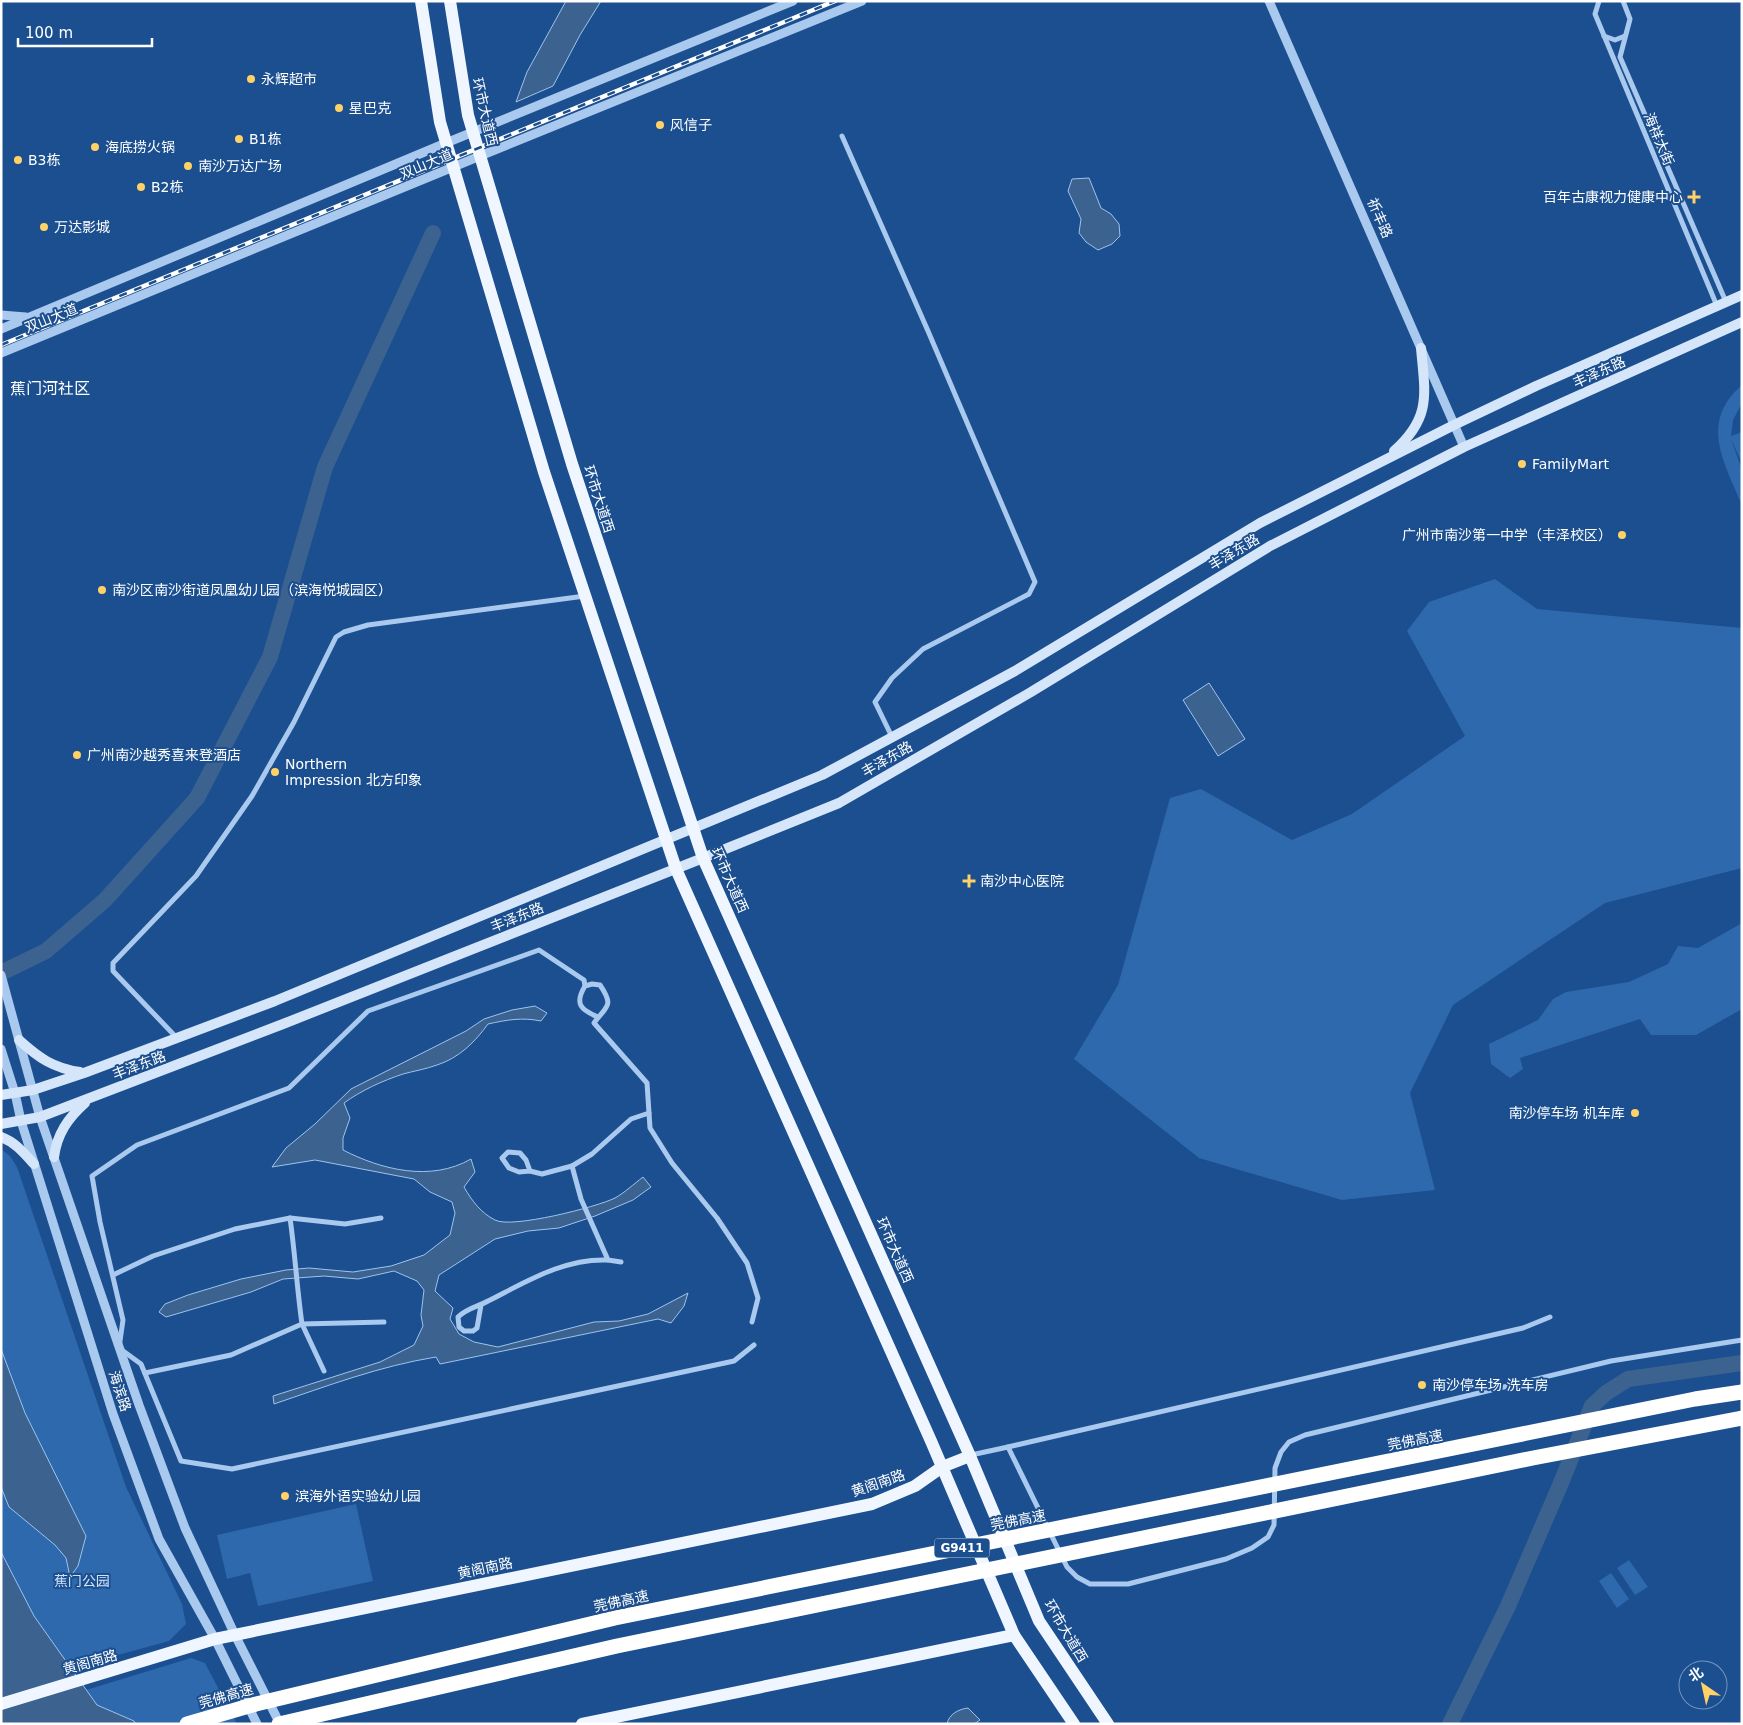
<svg xmlns="http://www.w3.org/2000/svg" width="1743" height="1725" viewBox="0 0 1743 1725" font-family="'DejaVu Sans','Noto Sans SC',sans-serif">
<style>
.green{fill:#2e69ad}
.water{fill:#3c6290;stroke:#9cc4f0}
.lines{fill:none;stroke-linecap:round;stroke-linejoin:round}
.river{stroke:#3c6290;stroke-width:16}
.minor{stroke:#a9c9ee;stroke-width:5}
.tertiary{stroke:#a9c9ee;stroke-width:9}
.secondary{stroke:#d6e6fa;stroke-width:10}
.primary{stroke:#f0f6ff;stroke-width:12}
.rail-casing{stroke:#fff;stroke-width:4.5}
.rail{stroke:#1b4f8f;stroke-width:2.5;stroke-dasharray:8;stroke-linecap:butt}
.motorway-bridge{stroke:#fff;stroke-width:15}
.poi-dot{fill:#ffd166;stroke:#1b4f8f;stroke-width:2}
.labels{text-anchor:middle;stroke-width:4;stroke-linejoin:round;paint-order:stroke}
.shield{fill:#1b4f8f;stroke:#bbcadd;stroke-width:1}
.shield-label{font-size:12px;font-weight:bold;fill:#fff}
.poi-label{font-size:14px;fill:#fff;stroke:#1b4f8f;text-anchor:start}
.street-label{font-size:14px;fill:#fff;stroke:#1b4f8f}
.park-label{font-size:14px;fill:#cfe3fa;stroke:#1b4f8f}
.quarter-label{font-size:16px;fill:#fff;stroke:#1b4f8f}
</style>
<rect width="100%" height="100%" fill="#1b4f8f"/>
<!-- green -->
<g class="green">
<path d="M1742 385V403L1733 420 1731 436 1742 432V463L1731 439 1742 470V505C1724 462 1699 422 1742 385Z"/>
<polygon points="1495,579 1537,609 1742,628 1742,868 1605,903 1453,1005 1410,1093 1435,1190 1342,1200 1199,1158 1074,1059 1118,985 1170,798 1201,789 1292,840 1352,814 1465,736 1407,631 1429,602"/>
<polygon points="1742,923 1742,1009 1696,1035 1651,1035 1640,1019 1520,1058 1523,1069 1510,1078 1491,1064 1489,1044 1538,1020 1553,999 1566,992 1629,982 1668,964 1678,946 1698,948"/>
<polygon points="1,1149 10,1156 17,1167 126,1487 182,1604 186,1624 169,1641 1,1687"/>
<polygon points="356,1504 373,1581 258,1606 250,1573 227,1579 217,1535"/>
<polygon points="1629,1560 1648,1587 1635,1595 1617,1568"/>
<polygon points="1611,1573 1629,1599 1617,1608 1599,1581"/>
<polygon points="191,1658 205,1663 237,1724 1,1724 1,1716"/>
</g>
<!-- water -->
<g class="water">
<polygon points="566,1 601,1 580,35 553,86 516,102 527,72"/>
<polygon points="1089,178 1101,208 1111,214 1119,224 1120,236 1112,244 1098,250 1086,242 1079,233 1081,219 1068,191 1072,179"/>
<polygon points="1209,683 1245,739 1218,756 1183,700"/>
<path d="M535 1006 547 1013 541 1021C522 1017 506 1020 488 1024 475 1042 459 1058 437 1065 426 1069 414 1071 403 1074 382 1081 362 1090 344 1103L350 1118 343 1138V1150C382 1170 431 1182 471 1159L475 1172 464 1187C472 1201 481 1213 495 1220 511 1229 597 1207 615 1198 624 1193 634 1184 643 1177L651 1187 633 1200 595 1216 559 1228 528 1231 495 1239 439 1275 435 1291 453 1308 450 1319 459 1334 474 1342 498 1347 594 1322 619 1321 648 1314 688 1293 684 1306 671 1323 658 1319 440 1364 436 1357C380 1366 327 1386 274 1404L273 1396 380 1362 414 1345 423 1326 421 1315 424 1290 417 1281 394 1271 358 1279 324 1276 283 1279 251 1292 166 1317 159 1312 165 1304 188 1295 241 1279 286 1270 309 1268 353 1272 391 1266 424 1255 450 1235 455 1213 452 1202 430 1192 414 1179 315 1160 272 1167 286 1148 315 1124 351 1089 466 1031 484 1019 512 1010Z"/>
<polygon points="1,1349 25,1413 86,1536 78,1566 70,1577 66,1558 55,1545 9,1507 1,1487"/>
<polygon points="1,1552 34,1616 97,1705 134,1721 136,1724 1,1724"/>
<path d="M968 1708 980 1720 974 1724H947C949 1714 959 1709 968 1708Z"/>
</g>
<g class="lines">
<!-- river -->
<g class="river">
<polyline points="1,973 46,951 105,900 197,798 270,657 325,467 433,233"/>
<polyline points="1450,1724 1508,1606 1561,1483 1592,1406 1606,1393 1628,1379 1742,1363"/>
</g>
<!-- minor -->
<g class="minor">
<polyline points="1599,1 1595,14 1717,306"/>
<polyline points="1623,1 1630,19 1620,57 1726,302"/>
<polyline points="1604,36 1615,40 1625,36"/>
<polyline points="842,136 928,331 1035,582 1029,594 923,649 892,678 875,702 892,737"/>
<polyline points="585,986 584,980 539,950 368,1011 289,1088 137,1145 92,1176 100,1222 123,1320 119,1348 141,1364 181,1461 232,1469 734,1361 754,1345"/>
<path d="M598 1017C581 1010 574 1004 585 986L592 984 600 985C615 1007 606 1006 594 1023L647 1083 650 1128 672 1163 717 1218 747 1263 758 1298 752 1322"/>
<polyline points="176,1037 113,971 113,963 196,876 252,796 294,722 336,637 344,632 368,625 585,596"/>
<polyline points="572,1166 581,1199 608,1260 621,1262"/>
<polyline points="530,1171 526,1160 520,1153 508,1152 502,1158 509,1168 519,1172 530,1171 542,1174 572,1166 592,1154 631,1119 649,1113"/>
<polyline points="113,1275 153,1256 235,1229 290,1218 345,1224 381,1218"/>
<path d="M481 1305 477 1328 473 1331H464L459 1327 458 1317C467 1308 477 1307 488 1301 526 1282 564 1258 608 1260"/>
<polyline points="324,1371 302,1324 384,1322"/>
<path d="M145 1373 231 1355 302 1324C297 1289 295 1253 290 1218"/>
<polyline points="1008,1447 1523,1328 1550,1317"/>
<polyline points="971,1455 1008,1447 1067,1567 1077,1577 1090,1584 1128,1584 1226,1559 1252,1548 1268,1537 1274,1525 1275,1468 1281,1452 1289,1442 1305,1435 1611,1361 1742,1340"/>
</g>
<!-- tertiary -->
<g class="tertiary">
<polyline points="1269,1 1464,447"/>
<polyline points="1,315 26,317"/>
<polyline points="1,329 446,143 793,1"/>
<polyline points="1,353 480,156 862,1"/>
<polyline points="1,975 40,1117 139,1405 185,1528 235,1635 280,1724"/>
<polyline points="1,1049 15,1093 21,1121 113,1414 159,1539 215,1639 257,1724"/>
</g>
<!-- secondary -->
<g class="secondary">
<path d="M1394 451C1432 417 1425 394 1421 348"/>
<path d="M19 1040C39 1058 53 1068 80 1072"/>
<polyline points="1,1095 33,1090 84,1073 275,1001 822,775 1015,671 1260,523 1454,425 1536,386 1742,295"/>
<polyline points="1,1124 40,1117 283,1024 703,858 839,803 1031,692 1270,546 1464,447 1742,322"/>
<path d="M1 1137C15 1142 24 1153 34 1164"/>
<path d="M54 1157C57 1134 68 1118 85 1103"/>
</g>
<!-- primary -->
<g class="primary">
<polyline points="421,1 440,122 544,472 676,869 931,1441 1014,1635 1074,1724"/>
<polyline points="450,1 468,115 473,132 572,464 703,858 970,1456 1039,1621 1108,1724"/>
<polyline points="1,1704 215,1639 872,1504 915,1486 942,1467 970,1456"/>
<polyline points="582,1724 1014,1635"/>
</g>
<!-- rail casing -->
<g class="rail-casing">
<polyline id="rail" points="1,345 835,1"/>
</g>
<!-- rail -->
<use href="#rail" class="rail"/>
<!-- motorway-bridge -->
<g class="motorway-bridge">
<polyline points="187,1724 256,1704 615,1618 1695,1399 1742,1392"/>
<polyline points="279,1724 617,1646 1533,1458 1742,1418"/>
</g>
</g>
<!-- markers -->
<g class="poi-dot">
<circle cx="251" cy="79" r="5"/>
<circle cx="339" cy="108" r="5"/>
<circle cx="660" cy="125" r="5"/>
<circle cx="239" cy="139" r="5"/>
<circle cx="95" cy="147" r="5"/>
<circle cx="18" cy="160" r="5"/>
<circle cx="188" cy="166" r="5"/>
<circle cx="141" cy="187" r="5"/>
<path d="M1691.5 189.5h5v5h5v5h-5v5h-5v-5h-5v-5h5z"/>
<circle cx="44" cy="227" r="5"/>
<circle cx="1522" cy="464" r="5"/>
<circle cx="1622" cy="535" r="5"/>
<circle cx="102" cy="590" r="5"/>
<circle cx="77" cy="755" r="5"/>
<circle cx="275" cy="772" r="5"/>
<path d="M966.5 873.5h5v5h5v5h-5v5h-5v-5h-5v-5h5z"/>
<circle cx="1635" cy="1113" r="5"/>
<circle cx="1422" cy="1385" r="5"/>
<circle cx="285" cy="1496" r="5"/>
</g>
<g class="labels">
<!-- shield labels -->
<rect class="shield" x="934.5" y="1538.5" width="55" height="19" rx="4"/>
<g class="shield-label">
<text x="962" y="1552">G9411</text>
</g>
<!-- poi labels -->
<g class="poi-label">
<text x="261" y="84">永辉超市</text>
<text x="349" y="113">星巴克</text>
<text x="670" y="130">风信子</text>
<text x="249" y="144">B1栋</text>
<text x="105" y="152">海底捞火锅</text>
<text x="28" y="165">B3栋</text>
<text x="198" y="171">南沙万达广场</text>
<text x="151" y="192">B2栋</text>
<text x="1683" y="202" text-anchor="end">百年古康视力健康中心</text>
<text x="54" y="232">万达影城</text>
<text x="1532" y="469">FamilyMart</text>
<text x="1612" y="540" text-anchor="end">广州市南沙第一中学（丰泽校区）</text>
<text x="112" y="595">南沙区南沙街道凤凰幼儿园（滨海悦城园区）</text>
<text x="87" y="760">广州南沙越秀喜来登酒店</text>
<text x="285" y="769">Northern<tspan x="285" dy="16">Impression 北方印象</tspan></text>
<text x="980" y="886">南沙中心医院</text>
<text x="1625" y="1118" text-anchor="end">南沙停车场 机车库</text>
<text x="1432" y="1390">南沙停车场 洗车房</text>
<text x="295" y="1501">滨海外语实验幼儿园</text>
</g>
<!-- street labels -->
<g class="street-label">
<text transform="translate(485 112) rotate(77)" y="5">环市大道西</text>
<text transform="translate(1659 139) rotate(67)" y="5">海祥大街</text>
<text transform="translate(426 164) rotate(-23)" y="5">双山大道</text>
<text transform="translate(1380 218) rotate(66)" y="5">祈丰路</text>
<text transform="translate(51 318) rotate(-22)" y="5">双山大道</text>
<text transform="translate(1599 372) rotate(-24)" y="5">丰泽东路</text>
<text transform="translate(599 499) rotate(72)" y="5">环市大道西</text>
<text transform="translate(1234 552) rotate(-31)" y="5">丰泽东路</text>
<text transform="translate(887 759) rotate(-30)" y="5">丰泽东路</text>
<text transform="translate(730 880) rotate(66)" y="5">环市大道西</text>
<text transform="translate(517 917) rotate(-22)" y="5">丰泽东路</text>
<text transform="translate(139 1065) rotate(-21)" y="5">丰泽东路</text>
<text transform="translate(895 1250) rotate(66)" y="5">环市大道西</text>
<text transform="translate(120 1391) rotate(72)" y="5">海滨路</text>
<text transform="translate(1415 1440) rotate(-11)" y="5">莞佛高速</text>
<text transform="translate(878 1483) rotate(-19)" y="5">黄阁南路</text>
<text transform="translate(1018 1520) rotate(-11)" y="5">莞佛高速</text>
<text transform="translate(485 1568) rotate(-12)" y="5">黄阁南路</text>
<text transform="translate(621 1601) rotate(-12)" y="5">莞佛高速</text>
<text transform="translate(1066 1631) rotate(59)" y="5">环市大道西</text>
<text transform="translate(90 1662) rotate(-16)" y="5">黄阁南路</text>
<text transform="translate(226 1696) rotate(-16)" y="5">莞佛高速</text>
</g>
<!-- park labels -->
<g class="park-label">
<text x="82" y="1586">蕉门公园</text>
</g>
<!-- quarter labels -->
<g class="quarter-label">
<text x="50" y="394">蕉门河社区</text>
</g>
</g>
<!-- border -->
<rect width="1743" height="1725" fill="none" stroke="#ffffff" stroke-width="5"/>
<!-- north arrow -->
<g transform="translate(1703 1685) rotate(326)"><circle r="24" fill="#1b4f8f" stroke="#7695bc"/>
<path d="M0-4L9 19L0 12L-9 19Z" fill="#ffd166"/>
<text y="-8" font-size="14" font-weight="bold" text-anchor="middle" fill="#ffffff">北</text>
</g>
<!-- scale -->
<path d="M18 38v8h134v-8" fill="none" stroke="#ffffff" stroke-width="2.5"/>
<text x="25" y="38" font-size="15" fill="#ffffff" stroke="#1b4f8f" stroke-width="4" paint-order="stroke">100 m</text>
</svg>
